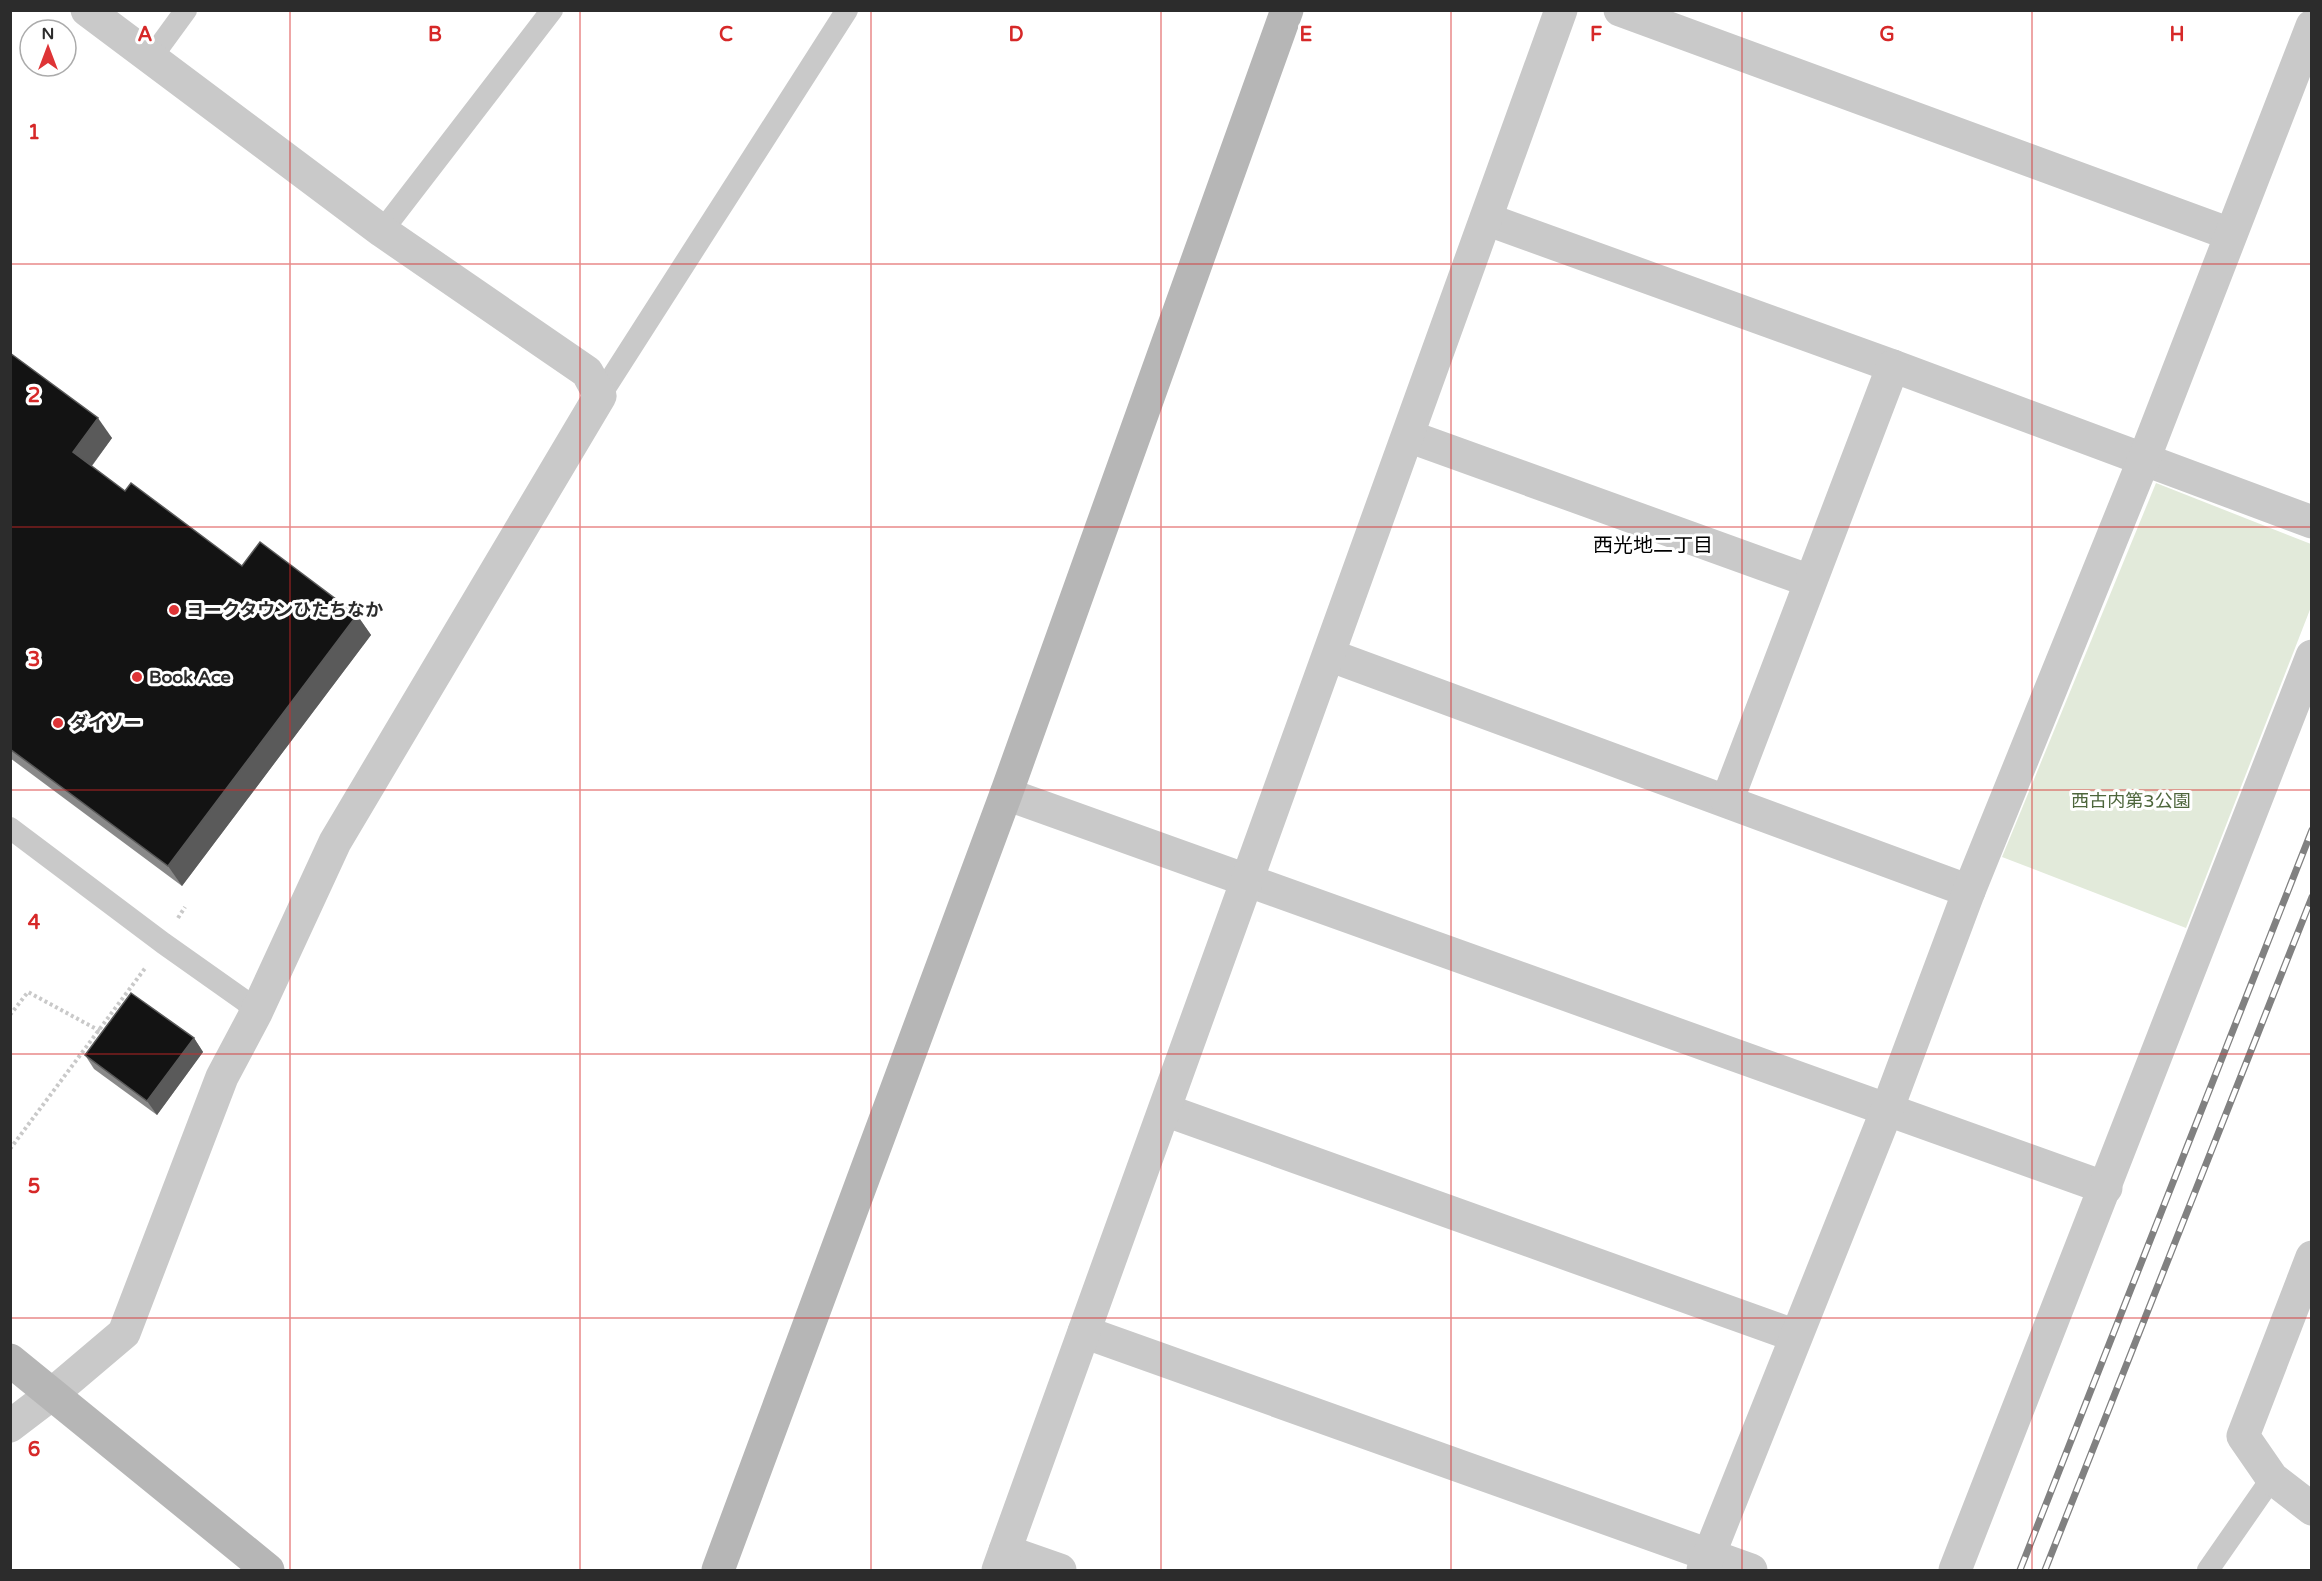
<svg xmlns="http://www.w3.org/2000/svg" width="2322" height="1581" viewBox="0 0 2322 1581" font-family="'Varela Round','Noto Sans JP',sans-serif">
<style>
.green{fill:#e2eada}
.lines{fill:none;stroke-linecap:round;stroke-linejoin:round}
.path{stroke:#c9c9c9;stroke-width:4;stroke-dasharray:3 3;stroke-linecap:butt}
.lane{stroke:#c9c9c9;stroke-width:22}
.street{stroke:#c9c9c9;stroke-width:33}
.secondary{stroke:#b6b6b6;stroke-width:33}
.rail-casing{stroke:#818181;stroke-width:7}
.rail{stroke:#fff;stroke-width:4.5;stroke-dasharray:14;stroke-linecap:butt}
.wall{fill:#898989}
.shaded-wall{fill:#5a5a5a}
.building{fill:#131313;stroke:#5a5a5a;stroke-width:1.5}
.grid{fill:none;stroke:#d62828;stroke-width:1.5;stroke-opacity:0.55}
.poi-dot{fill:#de3436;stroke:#fff;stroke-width:2}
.labels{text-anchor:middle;stroke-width:6;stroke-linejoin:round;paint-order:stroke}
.poi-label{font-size:18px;font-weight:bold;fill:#2c2c2c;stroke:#fff;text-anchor:start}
.park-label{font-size:18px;fill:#4d663c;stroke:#fff}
.neighbourhood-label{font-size:20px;fill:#000;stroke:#fff}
.grid-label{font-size:20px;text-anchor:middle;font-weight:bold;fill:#d62828;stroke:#fff;stroke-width:6;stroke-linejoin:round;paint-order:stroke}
</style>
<rect width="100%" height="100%" fill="#fff"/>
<!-- green -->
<polygon class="green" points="2156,483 2311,544 2311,607 2186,928 2002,857"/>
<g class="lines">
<!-- path -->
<g class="path">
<polyline points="178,918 185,907"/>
<polyline points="10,1015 28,992 100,1031"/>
<polyline points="10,1149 146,967"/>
</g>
<!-- lane -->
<g class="lane">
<polyline points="151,58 186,10"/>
<polyline points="382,231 552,10"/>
<polyline points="600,396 847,10"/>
<polyline points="10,828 163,943 245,1001 256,1013"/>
<polyline points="2208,1570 2272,1478"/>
</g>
<!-- street -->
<g class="street">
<polyline points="1620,10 2230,234"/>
<polyline points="1486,219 1893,366 2312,522"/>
<polyline points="1408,436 1810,581"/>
<polyline points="1329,655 1969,891"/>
<polyline points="1006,794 2106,1188"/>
<polyline points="1727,801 1893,366"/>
<polyline points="1165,1110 1796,1336"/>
<polyline points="2312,1257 2243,1436 2272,1478 2312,1509"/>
<polyline points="1084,1332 1751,1570"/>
<polyline points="10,1426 52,1394 124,1333 222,1077 256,1013 335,842 600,396 587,372 382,231 87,10"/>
<polyline points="1005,1551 1060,1570"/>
<polyline points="998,1570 1561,10"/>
<polyline points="1703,1570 1887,1110 1969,891 2144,459 2312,26"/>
<polyline points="1955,1570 2312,656"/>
</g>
<!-- secondary -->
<g class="secondary">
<polyline points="10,1360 268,1570"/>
<polyline points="718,1570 1006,794 1287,10"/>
</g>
<!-- rail casing -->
<g class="rail-casing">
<g id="rail">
<polyline points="2020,1570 2312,830"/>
<polyline points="2045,1570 2312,897"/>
</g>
</g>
<!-- rail -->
<use href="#rail" class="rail"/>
</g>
<!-- wall -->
<g class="wall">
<polygon points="10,353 112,438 92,466 125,491 242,566 357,615 371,635 182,886 10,758"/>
<polygon points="194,1038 203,1052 157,1115 94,1069 85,1055"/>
</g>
<!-- shaded-wall -->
<g class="shaded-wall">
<polygon points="98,418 112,438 87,472 73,452"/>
<polygon points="357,615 371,635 182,886 168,866"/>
<polygon points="194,1038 203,1052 157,1115 147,1101"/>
</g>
<!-- building -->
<g class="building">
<polygon points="10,353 98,418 73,452 125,491 131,483 242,566 260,542 357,615 168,866 10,749"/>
<polygon points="131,993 194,1038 147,1101 85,1055"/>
</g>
<!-- grid -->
<path class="grid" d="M290 10V1570M580 10V1570M871 10V1570M1161 10V1570M1451 10V1570M1742 10V1570M2032 10V1570M10 264H2312M10 527H2312M10 790H2312M10 1054H2312M10 1318H2312"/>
<!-- markers -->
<g class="poi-dot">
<circle cx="174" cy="610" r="6"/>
<circle cx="137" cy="677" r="6"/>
<circle cx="58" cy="723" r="6"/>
</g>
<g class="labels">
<!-- poi labels -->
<g class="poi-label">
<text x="186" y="616">ヨークタウンひたちなか</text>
<text x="149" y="683">Book Ace</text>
<text x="70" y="729">ダイソー</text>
</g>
<!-- park labels -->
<g class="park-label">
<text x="2131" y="807">西古内第3公園</text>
</g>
<!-- neighbourhood labels -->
<g class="neighbourhood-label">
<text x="1653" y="552">西光地二丁目</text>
</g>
</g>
<g class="grid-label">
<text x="145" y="41">A</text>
<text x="435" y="41">B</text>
<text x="726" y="41">C</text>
<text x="1016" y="41">D</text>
<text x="1306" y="41">E</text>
<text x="1596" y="41">F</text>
<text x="1887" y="41">G</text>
<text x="2177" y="41">H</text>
<text x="34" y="139">1</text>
<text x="34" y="402">2</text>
<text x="34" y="666">3</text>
<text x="34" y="929">4</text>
<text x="34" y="1193">5</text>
<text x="34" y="1456">6</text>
</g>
<!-- border -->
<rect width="2322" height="1581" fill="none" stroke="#2c2c2c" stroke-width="24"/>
<!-- north arrow -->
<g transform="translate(48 48)"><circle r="28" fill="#ffffff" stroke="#ababab" stroke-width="1.5"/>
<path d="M0-4.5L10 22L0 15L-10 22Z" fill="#de3436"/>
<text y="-9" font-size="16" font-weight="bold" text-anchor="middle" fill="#2c2c2c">N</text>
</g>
</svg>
